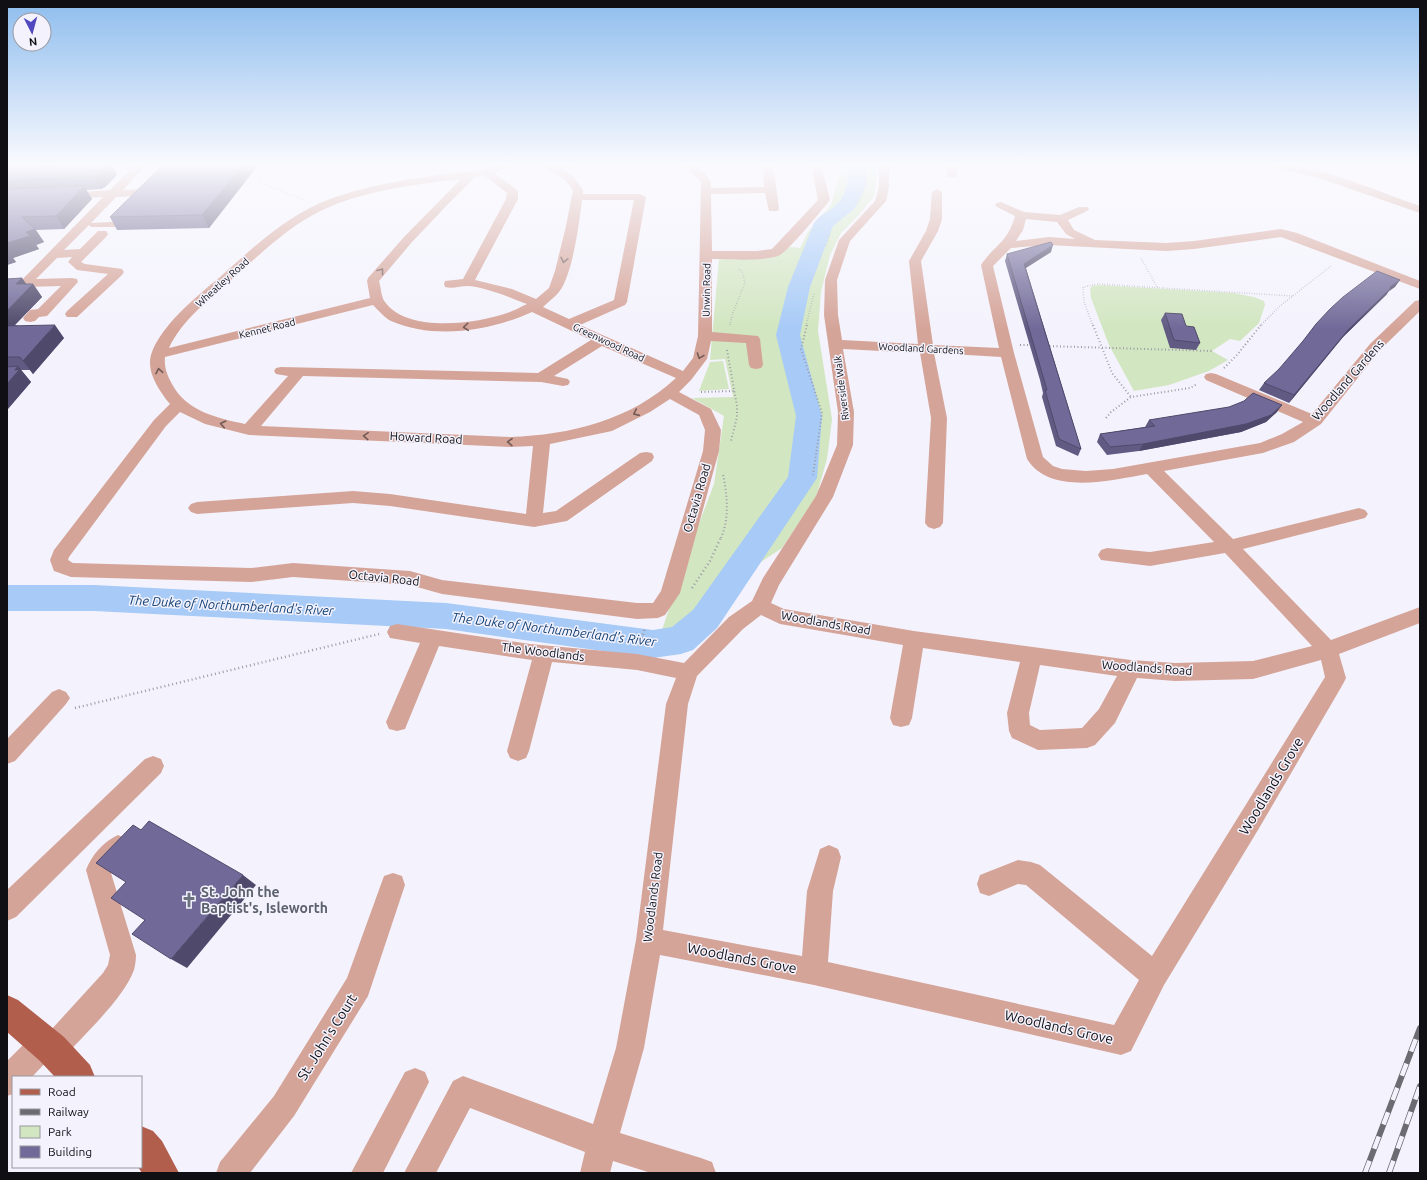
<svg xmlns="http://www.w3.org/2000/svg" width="1427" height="1180" viewBox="0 0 1427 1180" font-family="Ubuntu,sans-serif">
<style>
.green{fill:#d2e6c1}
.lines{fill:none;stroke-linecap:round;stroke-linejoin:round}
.river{fill:#a7caf7;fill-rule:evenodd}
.path-far2{stroke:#9c9ba3;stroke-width:1.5;stroke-dasharray:0.5 2;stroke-linecap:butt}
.path-far1{stroke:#9c9ba3;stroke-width:2;stroke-dasharray:1 2.5;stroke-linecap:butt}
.path{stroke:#9c9ba3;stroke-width:2.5;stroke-dasharray:1 3;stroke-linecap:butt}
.minor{fill:#d5a499;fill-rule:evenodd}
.major{fill:#b25e4d;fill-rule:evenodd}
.rail-casing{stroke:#6c6b72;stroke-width:6}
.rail{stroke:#f4f3fd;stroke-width:4.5;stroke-dasharray:13;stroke-linecap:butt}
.wall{fill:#615b84}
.shaded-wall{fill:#4f4a6b}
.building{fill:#716a99;stroke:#4f4a6b}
.oneway{stroke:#725a56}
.labels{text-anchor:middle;stroke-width:3;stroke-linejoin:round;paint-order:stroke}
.far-street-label{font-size:10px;fill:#0f0f14;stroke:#f4f3fd}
.street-label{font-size:12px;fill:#0f0f14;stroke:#f4f3fd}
.water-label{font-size:13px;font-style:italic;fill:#103f74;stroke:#f4f3fd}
.near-street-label{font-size:14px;fill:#0f0f14;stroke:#f4f3fd}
.near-worship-label{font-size:14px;font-weight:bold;fill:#5b616d;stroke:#f4f3fd;text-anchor:start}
</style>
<rect width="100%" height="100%" fill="#f4f3fd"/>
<!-- green -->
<g class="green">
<polygon points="842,164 853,164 850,186 844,203 818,224 807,248 784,319 782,336 802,411 794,476 718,587 693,617 672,629 662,630 686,558 714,484 724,416 692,398 733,397 725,359 710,360 719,259 720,257 780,254 790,247 800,248 808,232 831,205"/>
<polygon points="862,164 878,164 874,196 860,214 841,233 830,255 821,292 818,331 832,419 827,459 816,497 782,548 752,568 749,564 808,480 815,414 796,348 797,326 815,261 826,234 848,209 863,187"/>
<polygon points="1099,285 1234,293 1254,297 1264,301 1265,305 1259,323 1240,341 1230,339 1212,351 1228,360 1209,371 1169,385 1134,391 1109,345 1091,298 1090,289 1092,286"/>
<polygon points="723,361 729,389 699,391 710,362"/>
</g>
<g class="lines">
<!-- river -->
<path class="river" d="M849 164H867L866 185 856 206 853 210 833 226 810 287 800 335 822 416 817 478 717 628 693 650 681 654 653 658 446 629 94 611H7V585H94L446 603 653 630 672 627 693 610 788 477 796 416 776 335 788 287 814 223C820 214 831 211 838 203 848 192 848 178 849 164Z"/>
<!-- path-far2 -->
<g class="path-far2">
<polyline points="273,164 258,182 304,200"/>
<polyline points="857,205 865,188 866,164"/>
<polyline points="826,246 830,234"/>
<polyline points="1141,258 1157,287"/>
<polyline points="730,325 732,315 745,283 742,271 738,269"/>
<polyline points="806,326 814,293"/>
<polyline points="1093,326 1084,302 1083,287 1098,284 1293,296"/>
<polyline points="1260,326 1280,306 1331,266"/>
</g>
<!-- path-far1 -->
<g class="path-far1">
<polyline points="807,325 801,349 822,413 813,475"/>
<polyline points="1093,325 1112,373 1131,397"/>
<polyline points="1020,345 1031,345"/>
<polyline points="1046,346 1212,351"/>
<polyline points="727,350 737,406 737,417 731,441"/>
<polyline points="1224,368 1237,355 1261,325"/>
<polyline points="701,392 734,391"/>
<polyline points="1106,418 1111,412 1131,397 1190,388 1197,384"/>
<path d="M721 538C730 517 727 495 723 474"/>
</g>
<!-- path -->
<g class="path">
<polyline points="692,588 710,561 721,537"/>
<polyline points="639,646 645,628"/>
<polyline points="75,708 379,634"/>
</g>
<!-- minor -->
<g class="minor">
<path d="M136 164H147L123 190 147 189 151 190 152 192 151 194 119 227H91L89 225 91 223 64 250 80 249 98 231H106L108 234 106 237 81 262 85 264 122 269 124 272 122 275 77 317H67L65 314 67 311 108 274 77 270 68 262 72 257 57 258 36 279 72 278 77 279 78 282 47 316 39 317 35 321 30 322 25 321 23 318 30 310 38 309 61 286 25 287 20 286 19 283 103 197 64 199 58 196 60 194 110 190ZM137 196 112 222 91 223 116 197Z"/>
<path d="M502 164H516L515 166 494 173 517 190 518 192V199L475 280 512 289 536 299 549 288 555 271 566 226 573 190 565 180 546 169 542 164H582L577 167 562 169 573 176 583 190V194H640L646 197 627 302 625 305 580 325 683 371 693 358 698 336 701 182 692 173 677 164C695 164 701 166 711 182V188L764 187 763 164H773L779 209 777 211H769L765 193 711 194 712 251H757L772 249 818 200 811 164H821L830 200C823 209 788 251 780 255 765 262 728 259 712 259V332L758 336 760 339 763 365 761 368 756 369 751 368 749 365 746 343 711 341 707 359 691 380 679 392 711 409 721 430 719 451 680 593 665 615 658 618 637 619 442 594 410 585 293 577 251 582 71 577 54 571 50 560 54 550 154 420 170 404C160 392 146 372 151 355 160 326 197 296 220 277 254 247 287 215 330 199 365 186 403 180 439 175 460 172 482 172 502 164ZM484 175 507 193 506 199 463 279 445 281 444 284 445 287C453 289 460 286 467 286 483 286 511 298 527 304 520 307 514 311 507 313 476 324 407 333 385 302 381 297 381 287 379 281L412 242 450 202 475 177ZM461 179 404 237 368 278 367 281 370 298 169 348C182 320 208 301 230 281 256 258 281 233 311 216 356 191 410 185 461 179ZM582 200H634L614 300 569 319 543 307C548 302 555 297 559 292 573 274 579 223 582 200ZM373 305C378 310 385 318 391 321 435 340 490 331 532 312L591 340 538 373 281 367 276 368 274 371 276 374 288 376 245 424C217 418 186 411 172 384 167 375 164 367 165 357ZM602 346 676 378C631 420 570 435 510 437L261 426 303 376 541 382 563 386 568 385 570 382 568 379 554 376ZM670 399 699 415 705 430 703 451 661 591 653 603H637L442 580 410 571 293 563 251 568 73 563 68 560 69 557 166 426 180 412 205 424 249 435 510 447 533 446 526 514 390 494 353 491 197 502 191 504 188 508 191 512 197 514 353 503 390 506 534 527 567 521 652 461 654 457 652 453 646 452 640 453 556 511 543 513 550 444 612 431 650 412Z"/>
<path d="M879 164H889V187L886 201 850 241 837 280 838 315 842 340 918 344 909 261 926 231 930 219 932 192 937 189 942 192V219L938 231 921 261 933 345 999 348 981 265C995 244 1007 244 1015 216L997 207 995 205 997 203 1001 202 1024 212 1060 215 1079 207H1087L1089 209 1087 211 1068 220 1074 230 1095 240 1166 243 1194 241 1281 229 1297 233 1420 281V289L1281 237 1194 249 1166 251 1049 245 1011 248 993 266 1014 353 1043 457 1053 466 1062 469 1086 471 1113 469 1260 443 1282 434 1303 422 1206 380 1204 377 1206 374 1211 373 1216 374 1312 414 1370 344 1415 301 1420 300V311L1380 350 1321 424 1294 442 1263 453 1164 471 1233 539 1359 508 1365 510 1368 514 1365 518 1243 549 1331 640 1420 607V623L1339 654 1346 678 1343 684 1258 830 1164 985 1131 1051 1121 1055 814 985 660 955 644 1048 620 1133 701 1158 712 1162 716 1173H651L613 1161 610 1173H580L585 1152 470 1108 436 1173H404L453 1081 463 1076 593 1124 616 1048 636 940 666 704 676 678 637 670 552 662 529 751 526 758 518 761 510 758 507 751 532 660 439 646 405 729 397 731 389 729 386 722 420 643 390 638 387 632 390 626 397 624 530 644 637 654 684 663 729 617 752 601 763 578 816 496 837 445 838 412 824 315 825 280 839 240 875 201 879 187ZM1026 219 1057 222 1066 234 1075 239 1049 237 1016 241 1023 230ZM843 349 920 353 931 418 925 523 928 527 934 529 940 527 943 523 947 418 934 353 1001 357 1027 459C1050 496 1112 480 1147 474L1214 542 1150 552 1107 548 1101 550 1098 555 1101 560 1150 566 1225 553 1312 646 1253 661 1175 663 1131 660 914 631 784 609 771 603 779 585 833 497 853 445 854 412ZM761 615 780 624 903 645 890 718 893 725 901 727 909 725 912 718 923 648 1020 662 1007 713 1009 731 1012 738 1038 750 1087 748 1095 745 1115 723 1137 678 1175 681 1253 679 1321 660 1325 677 1152 956 1040 865 1031 862 1018 860 980 875 977 884 980 893 989 896 1018 884 1026 885 1139 980 1114 1025 828 962 833 891 841 857 838 849 829 845 820 849 807 891 802 956 663 930 688 704 697 676 743 629ZM1040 665 1117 676 1099 709 1082 728 1040 730 1030 725 1029 713Z"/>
<polygon points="947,164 957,164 957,175 956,177 948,177 947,175"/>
<path d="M1266 164C1319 164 1370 189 1420 206V213L1322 179 1267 166Z"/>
<polygon points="59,689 66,692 70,698 66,704 15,761 7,764 7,739 52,692"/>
<polygon points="153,756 161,759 164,766 161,773 16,917 7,921 7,890 145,759"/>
<path d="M118 835 127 839 130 847 127 855 111 873 136 955C136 960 135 966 134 970 124 998 83 1036 62 1059L52 1063 47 1061 32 1077H13V1094L7 1096V1061L35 1033 45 1029 50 1031 103 973 108 965 110 955 86 870C91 856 104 841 118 835Z"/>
<polygon points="393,873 402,876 405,885 368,996 294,1116 250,1173 216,1173 220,1162 274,1096 347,978 384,876"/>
<polygon points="415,1068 425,1072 429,1082 383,1173 351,1173 405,1072"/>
</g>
<!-- major -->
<g class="major">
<polygon points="7,995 18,1000 64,1037 90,1065 95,1077 55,1077 40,1061 7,1032"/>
<polygon points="141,1126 153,1131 162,1141 179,1173 142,1173 138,1167 141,1167"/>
</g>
<!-- rail casing -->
<g class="rail-casing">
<g id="rail">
<polyline points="1365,1173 1420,1028"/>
<polyline points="1389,1173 1420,1086"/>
</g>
</g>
<!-- rail -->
<use href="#rail" class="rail"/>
</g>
<!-- wall -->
<g class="wall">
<polygon points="7,164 15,164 13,167 62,165 63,164 127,164 125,166 112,166 117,175 105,187 101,189 86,190 92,199 64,229 36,230 44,242 36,245 39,249 13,258 16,262 7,265"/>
<polygon points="164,164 259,164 209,228 117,230 110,217"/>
<polygon points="1051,252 1026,268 1081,449 1078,456 1056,446 1042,397 1043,393 1040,380 1005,261 1007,254"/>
<polygon points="22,278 26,284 33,284 42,297 15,325 64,338 33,374 30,370 21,370 31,382 7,410 7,279"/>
<polygon points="1395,287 1389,291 1386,295 1343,337 1289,403 1259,390 1264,383"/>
<polygon points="1165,313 1186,326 1200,343 1196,350 1170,348 1161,320"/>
<polygon points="1277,412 1266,422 1241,432 1139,451 1107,455 1097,442 1100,434 1145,427 1149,420"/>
</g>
<!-- shaded-wall -->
<g class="shaded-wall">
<polygon points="7,164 15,164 7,172"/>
<polygon points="108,164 111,164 117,175 105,187 101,189 94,176"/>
<polygon points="244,164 259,164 209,228 202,215"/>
<polygon points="84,186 92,199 64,229 56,216"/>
<polygon points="35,229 44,242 36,245 39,249 13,258 16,262 7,265 7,243 26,232"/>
<polygon points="1053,245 1051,252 1022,270 1024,264"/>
<polygon points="22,278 29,288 33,284 42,297 7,333 7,311 16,284"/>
<polygon points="1400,280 1395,287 1389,291 1386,295 1343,337 1289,403 1294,395 1348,330 1390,287"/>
<polygon points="55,325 64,338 33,374 23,361"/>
<polygon points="18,366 31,382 7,410 7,384 15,370"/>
<polygon points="1282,405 1277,412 1266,422 1241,432 1139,451 1143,444"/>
<polygon points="243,875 256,885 187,968 171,959"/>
</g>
<!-- building -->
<g class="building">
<polygon points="63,164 108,164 98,175 94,176 7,181 7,167 62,165"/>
<polygon points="164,164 244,164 202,215 110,217"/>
<polygon points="84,186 56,216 22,217 35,229 26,232 30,236 7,243 7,189"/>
<polygon points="1051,242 1053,245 1024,264 1081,449 1059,439 1045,390 1047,390 1007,254"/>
<polygon points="1377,271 1400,280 1390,287 1391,288 1348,330 1294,395 1264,383 1279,369 1303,341 1316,324 1330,309 1343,297"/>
<polygon points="22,278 16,284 33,284 7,311 7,279"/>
<polygon points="1165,313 1182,314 1186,326 1194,327 1200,343 1174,340"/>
<polygon points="55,325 23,361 20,357 7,357 7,326"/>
<polygon points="18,366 15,370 20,369 7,384 7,367"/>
<polygon points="1253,393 1282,405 1271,415 1246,424 1143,444 1110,447 1100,434 1155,426 1149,420 1229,407 1244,401"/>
<polygon points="149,821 243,875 171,959 132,934 145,920 111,898 126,882 96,863 133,825 141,830"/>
</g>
<!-- one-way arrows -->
<defs><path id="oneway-chevron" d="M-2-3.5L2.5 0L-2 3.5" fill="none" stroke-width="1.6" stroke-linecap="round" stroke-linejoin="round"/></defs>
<g class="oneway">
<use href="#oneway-chevron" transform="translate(564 260) rotate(103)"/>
<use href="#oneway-chevron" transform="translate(381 271) rotate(-53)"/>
<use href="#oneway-chevron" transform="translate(466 327) rotate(175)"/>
<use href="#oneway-chevron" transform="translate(700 356) rotate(110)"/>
<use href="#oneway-chevron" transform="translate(159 371) rotate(-101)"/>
<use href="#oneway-chevron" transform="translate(636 413) rotate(156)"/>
<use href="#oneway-chevron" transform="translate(223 424) rotate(-168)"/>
<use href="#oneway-chevron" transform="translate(366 436) rotate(-177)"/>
<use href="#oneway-chevron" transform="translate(510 442) rotate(-179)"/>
</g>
<!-- sky -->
<linearGradient id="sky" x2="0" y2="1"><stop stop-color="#8ebdee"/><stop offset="0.5" stop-color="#fafafe"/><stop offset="1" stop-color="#fafafe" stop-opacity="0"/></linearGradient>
<rect width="1427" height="329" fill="url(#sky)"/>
<!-- icons -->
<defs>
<g id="church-bare" transform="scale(1.2)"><path d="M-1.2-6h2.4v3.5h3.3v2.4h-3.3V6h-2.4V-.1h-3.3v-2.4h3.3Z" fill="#6b7280" stroke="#f4f3fd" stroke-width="2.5" paint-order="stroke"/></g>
</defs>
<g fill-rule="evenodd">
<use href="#church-bare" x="189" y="900"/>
</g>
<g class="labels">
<!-- far-street labels -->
<g class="far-street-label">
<text transform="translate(222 282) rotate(-42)" y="4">Wheatley Road</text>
<text transform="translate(706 290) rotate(-89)" y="4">Unwin Road</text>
<text transform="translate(267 328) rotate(-14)" y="4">Kennet Road</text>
<text transform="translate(609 342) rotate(25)" y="4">Greenwood Road</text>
<text transform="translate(921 348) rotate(3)" y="4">Woodland Gardens</text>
<text transform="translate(841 388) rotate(-97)" y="4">Riverside Walk</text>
</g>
<!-- street labels -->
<g class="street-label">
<text transform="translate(1348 380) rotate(-49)" y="4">Woodland Gardens</text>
<text transform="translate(426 438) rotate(3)" y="4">Howard Road</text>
<text transform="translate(697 498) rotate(-74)" y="4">Octavia Road</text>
<text transform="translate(384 578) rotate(6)" y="4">Octavia Road</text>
<text transform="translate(826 623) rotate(10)" y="4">Woodlands Road</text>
<text transform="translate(543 652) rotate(7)" y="4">The Woodlands</text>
<text transform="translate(1147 668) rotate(4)" y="4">Woodlands Road</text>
<text transform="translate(653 897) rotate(-83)" y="4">Woodlands Road</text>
</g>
<!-- water labels -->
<g class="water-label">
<text transform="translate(231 605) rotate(3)" y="5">The Duke of Northumberland's River</text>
<text transform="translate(554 629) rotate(7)" y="5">The Duke of Northumberland's River</text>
</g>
<!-- near-street labels -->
<g class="near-street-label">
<text transform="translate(1271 786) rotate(-59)" y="5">Woodlands Grove</text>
<text transform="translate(742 958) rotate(11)" y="5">Woodlands Grove</text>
<text transform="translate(1059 1027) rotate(13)" y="5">Woodlands Grove</text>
<text transform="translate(327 1037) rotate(-58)" y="5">St. John's Court</text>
</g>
<!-- near-worship labels -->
<g class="near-worship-label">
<text x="201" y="897">St. John the<tspan x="201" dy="16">Baptist's, Isleworth</tspan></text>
</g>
</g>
<!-- border -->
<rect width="1427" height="1180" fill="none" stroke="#0f0f14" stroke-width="16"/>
<!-- legend -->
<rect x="12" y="1076" width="130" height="92" fill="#f4f3fd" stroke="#9898a0"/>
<rect x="20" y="1089" width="20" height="6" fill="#b25e4d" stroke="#9898a0"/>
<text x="48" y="1096" font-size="12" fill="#0f0f14">Road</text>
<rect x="20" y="1109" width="20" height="6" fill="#6c6b72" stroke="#9898a0"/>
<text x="48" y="1116" font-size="12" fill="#0f0f14">Railway</text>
<rect x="20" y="1126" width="20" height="12" fill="#d2e6c1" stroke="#9898a0"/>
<text x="48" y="1136" font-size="12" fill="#0f0f14">Park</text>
<rect x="20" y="1146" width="20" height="12" fill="#716a99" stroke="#9898a0"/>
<text x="48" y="1156" font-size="12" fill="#0f0f14">Building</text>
<!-- north arrow -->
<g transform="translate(32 32) rotate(174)"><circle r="19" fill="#f4f3fd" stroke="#9898a0"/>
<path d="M0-3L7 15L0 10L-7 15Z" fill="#5249c0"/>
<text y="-6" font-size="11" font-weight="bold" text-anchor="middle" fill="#0f0f14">N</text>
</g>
</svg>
